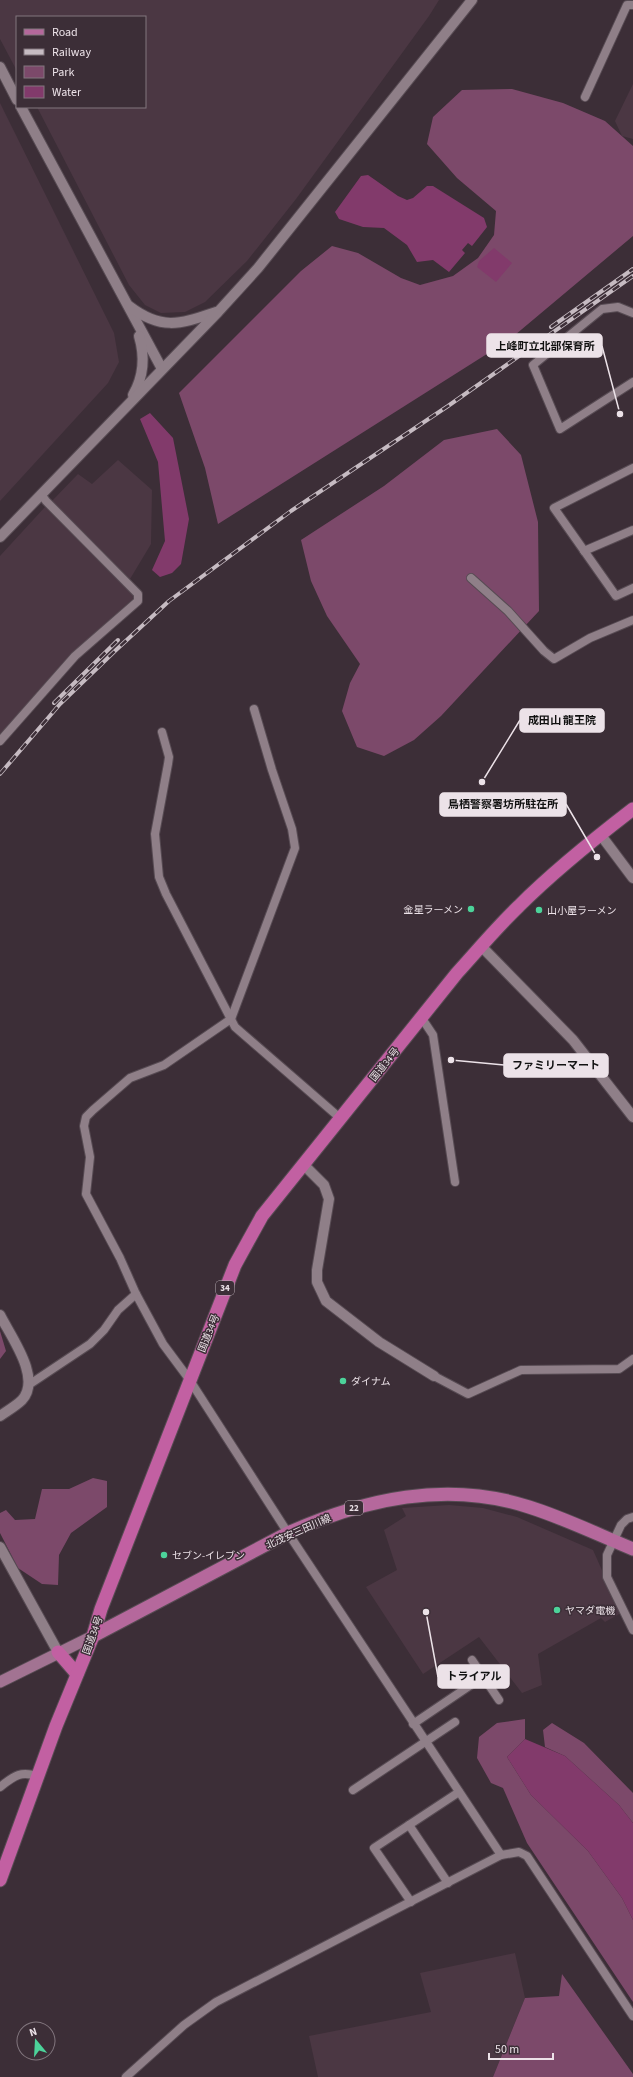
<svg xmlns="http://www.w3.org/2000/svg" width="633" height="2077" viewBox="0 0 633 2077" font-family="'Source Sans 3','Noto Sans JP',sans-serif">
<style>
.built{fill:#4b3743}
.green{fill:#7c496a}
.water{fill:#823a6b}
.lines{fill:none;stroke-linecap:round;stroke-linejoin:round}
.minor-casing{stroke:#574b53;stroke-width:10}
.tertiary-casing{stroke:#574b53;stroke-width:12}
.secondary-casing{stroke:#574b53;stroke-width:13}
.primary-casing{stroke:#574b53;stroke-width:15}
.trunk-casing{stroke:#574b53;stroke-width:15}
.minor{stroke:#8f7f88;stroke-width:8}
.tertiary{stroke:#8f7f88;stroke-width:10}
.secondary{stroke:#a27392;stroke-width:11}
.primary{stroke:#b5689c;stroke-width:13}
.trunk{stroke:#c260a2;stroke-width:13}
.rail-casing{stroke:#c6bbc2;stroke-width:4}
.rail{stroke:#3c2e37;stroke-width:2.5;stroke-dasharray:8;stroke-linecap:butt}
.poi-dot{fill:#4cd39a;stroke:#3c2e37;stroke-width:1.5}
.labels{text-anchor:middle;stroke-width:3;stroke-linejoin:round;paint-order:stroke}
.shield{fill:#3c2e37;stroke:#b7acb3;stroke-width:1}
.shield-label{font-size:9px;font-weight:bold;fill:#ece2e8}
.poi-label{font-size:10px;fill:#ece2e8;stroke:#3c2e37;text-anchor:start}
.street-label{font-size:10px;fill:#ece2e8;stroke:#3c2e37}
.leader{fill:none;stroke:#ece2e8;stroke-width:1.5}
.callout-dot{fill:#ece2e8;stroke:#3c2e37;stroke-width:1.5}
.callout{fill:#ece2e8;stroke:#ece2e8;stroke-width:1.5}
.callout-label{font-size:11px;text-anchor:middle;font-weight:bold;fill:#111}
</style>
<rect width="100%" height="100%" fill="#3c2e37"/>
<!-- built -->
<g class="built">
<polygon points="0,0 439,0 429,16 296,199 247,261 205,302 185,312 161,313 145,305 129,285 37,107 145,107 145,17 17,17 17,71 0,39"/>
<polygon points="633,84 633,139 622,136 615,121"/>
<polygon points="0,103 114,333 119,362 108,383 0,501"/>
<polygon points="118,460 152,490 151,544 130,579 52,501 78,474 92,484"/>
<polygon points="45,507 135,597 69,656 0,735 0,556"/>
<polygon points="449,1505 483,1508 517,1517 593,1550 621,1613 605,1622 601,1618 538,1654 542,1685 522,1693 479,1637 423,1674 366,1587 397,1570 384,1530 406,1516 402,1508"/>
<polygon points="515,1953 525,1998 493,2077 318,2077 309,2036 431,2012 420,1973"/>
</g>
<!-- green -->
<g class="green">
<polygon points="512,89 563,103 605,121 633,146 633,236 509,340 218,524 205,468 179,393 301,271 332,246 358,253 401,278 420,285 453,276 478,258 494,235 496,211 457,178 427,144 433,117 462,90"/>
<polygon points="497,429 521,455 538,522 539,611 441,716 414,740 384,756 357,747 342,711 350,683 360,664 327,616 311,581 301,540 384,486 444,440"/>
<polygon points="0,1331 6,1351 0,1359"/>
<polygon points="93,1478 107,1481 107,1507 71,1533 59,1555 58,1585 42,1584 18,1568 0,1533 0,1513 6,1510 15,1520 35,1519 42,1489 69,1489"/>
<polygon points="525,1719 525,1739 507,1757 531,1795 588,1851 622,1898 633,1920 633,2002 527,1843 503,1788 491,1783 477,1758 479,1737 497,1723"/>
<polygon points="552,1723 584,1743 633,1793 633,1823 619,1805 565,1756 545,1747 543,1730"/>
<polygon points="562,1974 633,2074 633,2077 493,2077 525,1998 559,1996"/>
</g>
<!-- water -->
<g class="water">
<polygon points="368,175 398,196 407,200 413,198 427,186 433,186 484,218 487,227 472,246 468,243 462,250 465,253 449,272 433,260 417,262 407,245 384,228 363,227 339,219 335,212 361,176"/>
<polygon points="494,248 512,263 496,282 477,267 479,261"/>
<polygon points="150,413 173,438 189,519 181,564 172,573 160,577 152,570 165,541 158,462 140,419"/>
<polygon points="525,1739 565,1756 619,1805 633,1823 633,1920 622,1898 588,1851 531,1795 507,1757"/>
</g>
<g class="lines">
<!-- minor casing -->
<g class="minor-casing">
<g id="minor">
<polyline points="585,97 627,5 633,5"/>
<polyline points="633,313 618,307 602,309 533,365 560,429 633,382"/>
<polyline points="633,468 554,508 616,596 633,588"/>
<polyline points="584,551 633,530"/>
<polyline points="471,578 508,611 544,651 554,659 590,638 633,620"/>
<polyline points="162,732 169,757 168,764 155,834 159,877 166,894 235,1027 340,1118"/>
<polyline points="0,741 75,656 138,601 138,594 46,501 41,494"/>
<polyline points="421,1017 433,1035 455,1182"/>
<polyline points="136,1294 120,1258 86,1194 90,1157 84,1126 86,1117 93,1110 130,1078 164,1065 231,1019 295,848 292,829 272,770 254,709"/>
<polyline points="434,1376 468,1394 521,1370 619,1369 633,1359"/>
<polyline points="30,1384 90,1344 104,1330 118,1310 136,1294 163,1344 189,1379 288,1533 501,1855"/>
<polyline points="633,1517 627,1519 621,1525 607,1555 607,1577 633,1630"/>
<polyline points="472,1660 499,1700"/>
<polyline points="413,1724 484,1676"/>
<path d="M0 1787C14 1776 21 1770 39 1777"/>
<polyline points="353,1790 455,1722"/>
<polyline points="409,1825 448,1883"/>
<polyline points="411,1902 374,1848 459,1792"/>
<polyline points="126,2077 184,2025 216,2002 501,1855 519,1852 527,1856 633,2016"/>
</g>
</g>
<!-- tertiary casing -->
<g class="tertiary-casing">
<g id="tertiary">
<polyline points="0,67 17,100"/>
<polyline points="21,107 162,369"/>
<path d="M129 306C162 331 180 324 216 312"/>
<path d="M133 395C144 376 145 356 139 336"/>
<polyline points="0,537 218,312 258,268 472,0"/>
<polyline points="600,834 633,878"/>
<polyline points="481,946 573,1040 633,1117"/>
<polyline points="303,1164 324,1185 329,1199 317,1270 317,1282 326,1301 379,1342 434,1376"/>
<path d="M0 1315C11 1337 42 1378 22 1400 16 1406 7 1411 0 1416"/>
<polyline points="0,1547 58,1652"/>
</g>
</g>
<!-- secondary casing -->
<g class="secondary-casing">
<polyline id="secondary" points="0,1682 93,1636"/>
</g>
<!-- primary casing -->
<g class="primary-casing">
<path id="primary" d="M93 1636 288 1533C364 1499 447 1480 529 1507 564 1518 599 1535 633 1549"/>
</g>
<!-- trunk casing -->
<g class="trunk-casing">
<g id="trunk">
<polyline points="58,1652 77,1674"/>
<path d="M0 1880 56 1726 93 1636 101 1609 235 1265 262 1216 457 973C477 951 497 927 519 906 554 871 594 839 633 809"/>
</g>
</g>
<!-- minor -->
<use href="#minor" class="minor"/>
<!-- tertiary -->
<use href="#tertiary" class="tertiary"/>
<!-- secondary -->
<use href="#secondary" class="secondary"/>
<!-- primary -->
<use href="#primary" class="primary"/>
<!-- trunk -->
<use href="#trunk" class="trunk"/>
<!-- rail casing -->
<g class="rail-casing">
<g id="rail">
<polyline points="551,327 633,269"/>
<polyline points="54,703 118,640"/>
<polyline points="0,774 60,704 116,650 169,601 291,511 448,406 633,276"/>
</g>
</g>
<!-- rail -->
<use href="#rail" class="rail"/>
</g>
<!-- markers -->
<g class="poi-dot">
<circle cx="471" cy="909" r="4"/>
<circle cx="539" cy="910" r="4"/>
<circle cx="343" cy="1381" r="4"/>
<circle cx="164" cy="1555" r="4"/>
<circle cx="557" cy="1610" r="4"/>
</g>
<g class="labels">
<!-- shield labels -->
<g class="shield">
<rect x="216" y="1281" width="18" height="14" rx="3"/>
<rect x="345" y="1501" width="18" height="14" rx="3"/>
</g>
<g class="shield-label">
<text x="225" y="1291">34</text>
<text x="354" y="1511">22</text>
</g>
<!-- poi labels -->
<g class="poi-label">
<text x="463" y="913" text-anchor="end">金星ラーメン</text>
<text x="547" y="914">山小屋ラーメン</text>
<text x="351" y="1385">ダイナム</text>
<text x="172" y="1559">セブン-イレブン</text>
<text x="565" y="1614">ヤマダ電機</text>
</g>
<!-- street labels -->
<g class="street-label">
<text transform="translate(384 1064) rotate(-51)" y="4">国道34号</text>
<text transform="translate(208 1333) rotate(-68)" y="4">国道34号</text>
<text transform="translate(298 1531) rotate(-24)" y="4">北茂安三田川線</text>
<text transform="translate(92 1635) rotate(-70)" y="4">国道34号</text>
</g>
</g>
<!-- callouts -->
<path class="leader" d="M620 414L602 346M482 782L520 720M597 857L566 804M451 1060L504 1065M426 1612L438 1677"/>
<g class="callout-dot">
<circle cx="620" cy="414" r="4"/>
<circle cx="482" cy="782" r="4"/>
<circle cx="597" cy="857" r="4"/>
<circle cx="451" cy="1060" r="4"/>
<circle cx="426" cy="1612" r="4"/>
</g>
<g class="callout">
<rect x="487" y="334" width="115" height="23" rx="4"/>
<rect x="520" y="709" width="84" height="23" rx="4"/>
<rect x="440" y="793" width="126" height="23" rx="4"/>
<rect x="504" y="1054" width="104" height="23" rx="4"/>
<rect x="438" y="1665" width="71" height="23" rx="4"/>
</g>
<g class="callout-label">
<text x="545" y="350">上峰町立北部保育所</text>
<text x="562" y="724">成田山 龍王院</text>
<text x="503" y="808">鳥栖警察署坊所駐在所</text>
<text x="556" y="1069">ファミリーマート</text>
<text x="474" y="1680">トライアル</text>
</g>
<!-- legend -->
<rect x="16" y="16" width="130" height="92" fill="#3c2e37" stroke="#82767e"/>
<rect x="24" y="29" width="20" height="6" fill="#b5689c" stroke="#82767e"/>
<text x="52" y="36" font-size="12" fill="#ece2e8">Road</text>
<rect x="24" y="49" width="20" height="6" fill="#c6bbc2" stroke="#82767e"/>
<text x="52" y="56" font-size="12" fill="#ece2e8">Railway</text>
<rect x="24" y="66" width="20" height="12" fill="#7c496a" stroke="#82767e"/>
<text x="52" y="76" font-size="12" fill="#ece2e8">Park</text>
<rect x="24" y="86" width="20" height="12" fill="#823a6b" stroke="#82767e"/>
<text x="52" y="96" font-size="12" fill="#ece2e8">Water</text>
<!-- north arrow -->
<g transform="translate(36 2041) rotate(342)"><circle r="19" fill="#3c2e37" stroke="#82767e"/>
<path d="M0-3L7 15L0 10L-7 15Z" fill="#4cd39a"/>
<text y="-6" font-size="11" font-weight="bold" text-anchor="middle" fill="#ece2e8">N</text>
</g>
<!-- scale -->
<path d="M489 2053v6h64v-6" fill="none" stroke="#ece2e8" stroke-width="2"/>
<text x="495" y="2053" font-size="12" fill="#ece2e8" stroke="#3c2e37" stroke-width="3" paint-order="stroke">50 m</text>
</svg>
